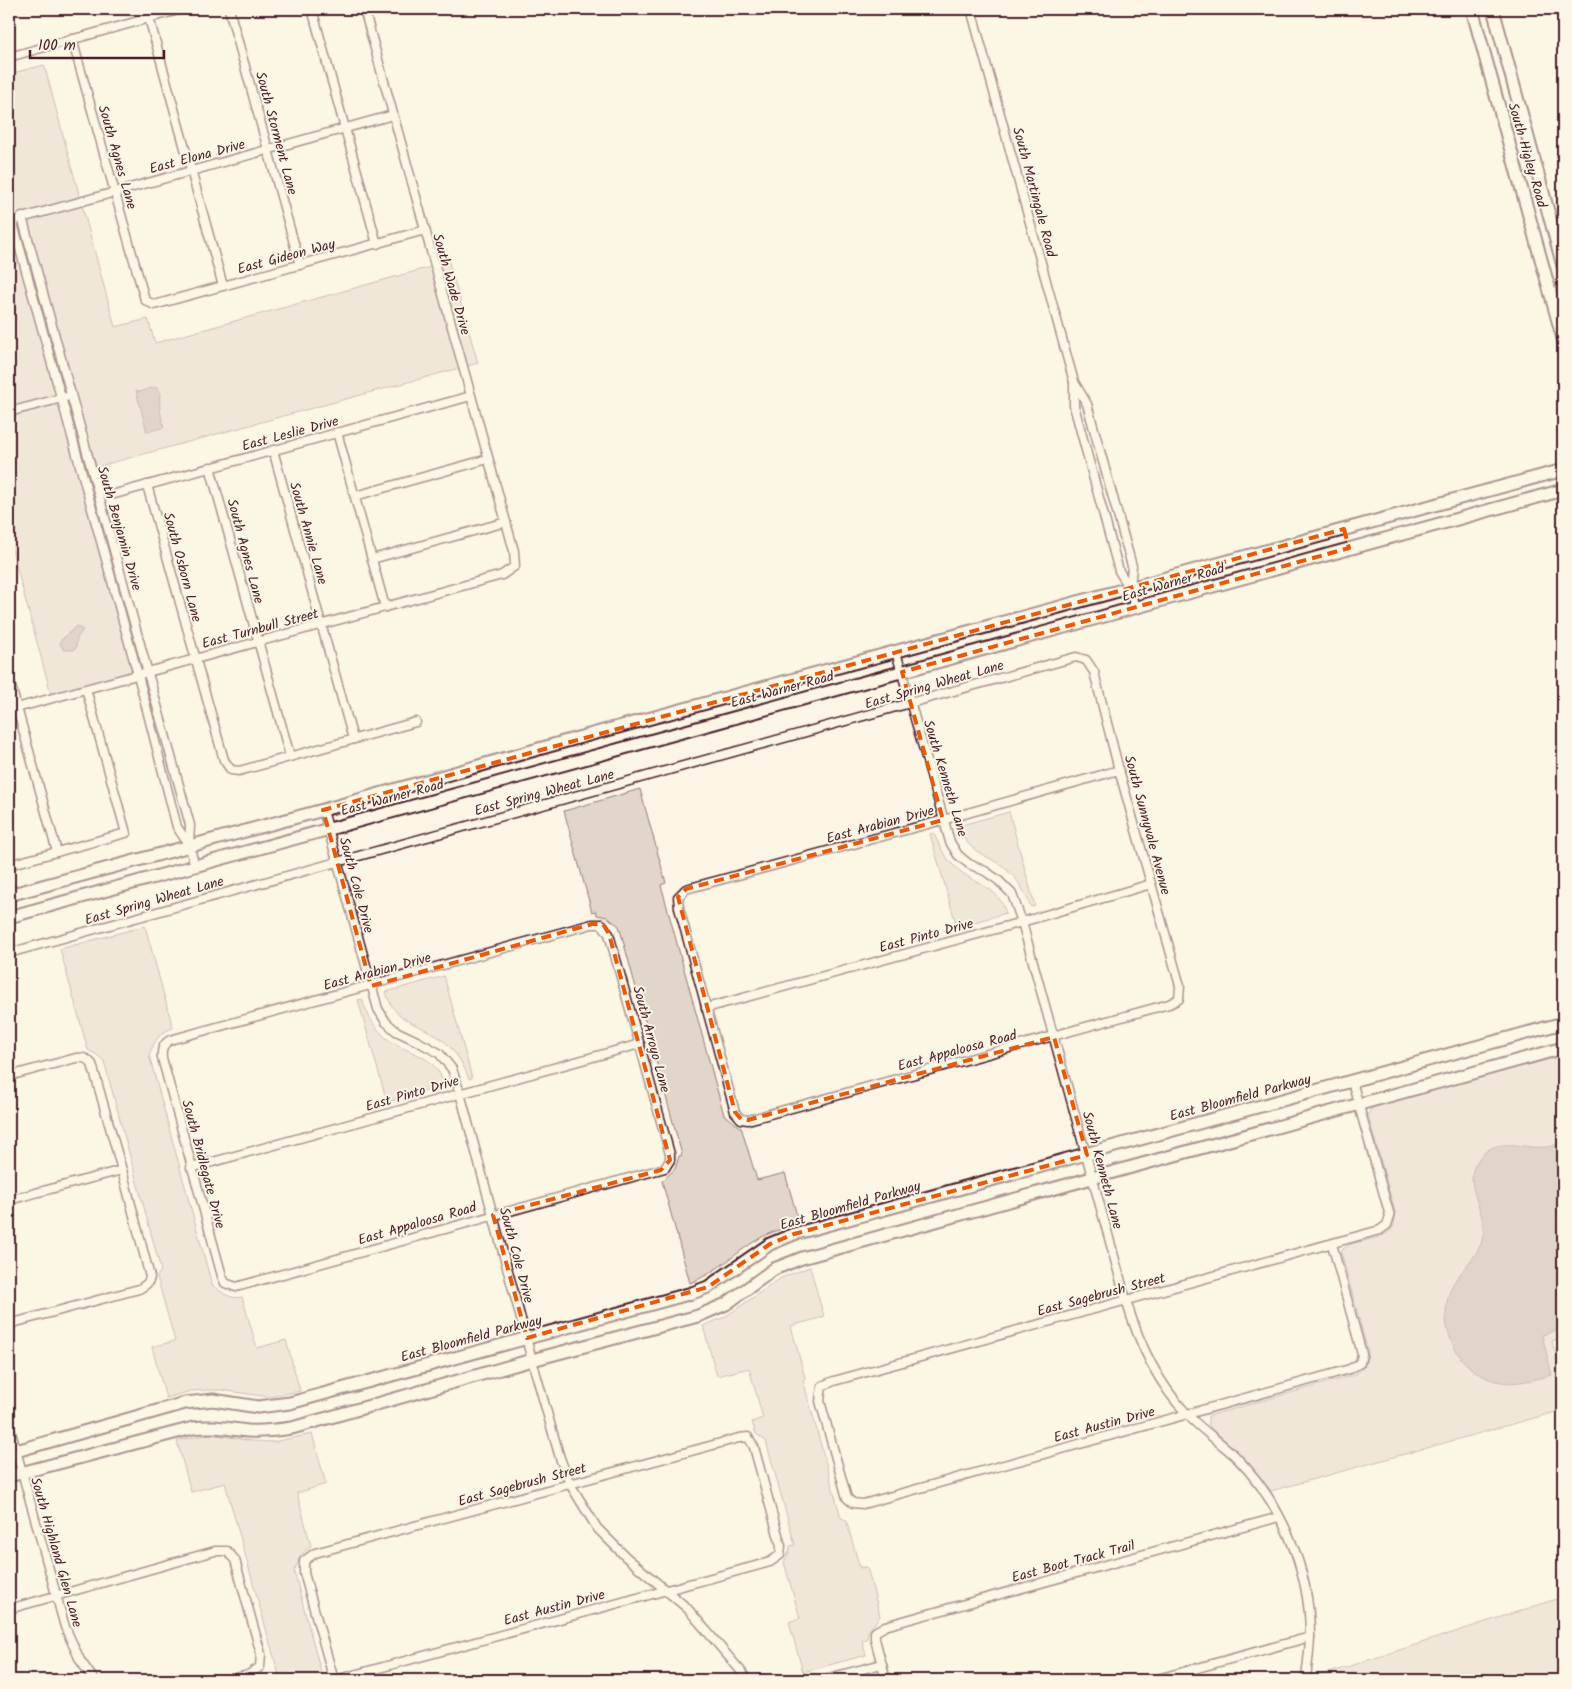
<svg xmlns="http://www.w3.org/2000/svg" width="1572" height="1689" viewBox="0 0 1572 1689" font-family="Kalam,sans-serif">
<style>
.green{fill:#e2d5ca;stroke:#967a7a}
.water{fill:#c0aca5;stroke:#917474}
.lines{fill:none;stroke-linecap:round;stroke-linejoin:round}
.street-casing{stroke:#4a1f2b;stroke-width:11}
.secondary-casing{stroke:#4a1f2b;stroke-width:15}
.street{stroke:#fcf5e5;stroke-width:8}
.secondary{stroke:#fcf5e5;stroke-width:11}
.marked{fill:none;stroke:#e8590c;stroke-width:4;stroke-dasharray:10 6;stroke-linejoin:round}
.labels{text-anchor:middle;stroke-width:4;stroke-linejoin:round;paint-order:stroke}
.street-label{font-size:14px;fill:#4a1f2b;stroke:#fcf5e5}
</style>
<rect width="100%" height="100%" fill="#fcf5e5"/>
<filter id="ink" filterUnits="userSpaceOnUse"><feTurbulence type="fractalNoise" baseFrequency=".02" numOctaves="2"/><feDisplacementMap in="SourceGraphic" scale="10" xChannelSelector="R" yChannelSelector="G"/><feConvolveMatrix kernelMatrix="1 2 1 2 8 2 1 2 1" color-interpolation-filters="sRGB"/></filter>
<g filter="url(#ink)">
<!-- green -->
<g class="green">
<polygon points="44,65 115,327 148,319 155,343 449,262 478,363 96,467 151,666 51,694 9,539 9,74"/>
<path d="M640 789 666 883 661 885 724 1115C731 1118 734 1124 741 1127L757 1180 785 1173 799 1223C786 1227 774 1231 762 1237 737 1251 718 1272 690 1283L662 1181 675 1169 679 1156 682 1155 619 926 607 917 597 915 596 911 592 912 564 811Z"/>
<path d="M1009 812 1035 906 1031 907C1025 893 1018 878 1006 869 986 853 967 853 958 826Z"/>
<path d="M934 833C940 850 949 864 964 874 984 888 997 887 1006 913L957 927 930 834Z"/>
<path d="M145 926 173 1028C159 1032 154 1042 149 1055L212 1285C221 1292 230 1300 242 1297L257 1348 286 1340 300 1391 269 1397 222 1390H207L191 1391 166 1398 152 1347 175 1341 157 1277 161 1270 104 1061 97 1055 88 1050 60 949Z"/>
<path d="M444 976 472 1078 469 1079C462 1060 451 1044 434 1034 411 1021 394 1020 386 992Z"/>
<path d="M362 999C366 1014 375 1028 386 1038 408 1056 436 1052 444 1086L387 1102 358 1000Z"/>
<path d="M1563 1053V1337L1552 1341 1563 1382V1410L1271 1491 1239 1453 1210 1427 1208 1423V1416L1354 1375C1363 1370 1367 1363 1368 1352L1341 1252C1349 1237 1383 1244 1393 1227 1395 1223 1395 1217 1395 1212L1368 1115 1372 1107Z"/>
<polygon points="810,1267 824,1317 791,1326 805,1378 803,1380 841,1518 846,1520 860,1568 867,1567 880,1616 868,1632 867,1639 862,1641 866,1655 803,1672 789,1622 800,1618 784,1562 789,1552 790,1546 795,1545 766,1441 756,1434 752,1422 763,1418 749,1368 717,1376 703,1326 725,1317 781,1278"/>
<polygon points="210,1434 253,1441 273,1442 312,1434 326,1484 297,1493 311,1546 301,1555 294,1571 323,1680 276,1680 275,1677 279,1675 225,1483 191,1492 177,1441"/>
<polygon points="1563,1597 1563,1680 1307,1680"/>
</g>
<!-- water -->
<g class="water">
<path d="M154 387 157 388 160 392C159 405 160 414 164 427L147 432 136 391 140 392Z"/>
<polygon points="76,626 83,630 77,638 76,648 73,650 64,650 60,644 60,641"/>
<path d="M1563 1143V1329L1542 1335 1552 1375C1535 1379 1517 1385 1500 1382 1459 1374 1436 1329 1450 1291 1457 1271 1479 1258 1483 1237 1488 1207 1456 1181 1483 1154 1500 1137 1524 1149 1545 1147 1551 1147 1557 1144 1563 1143Z"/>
</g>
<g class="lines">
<!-- street casing -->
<g class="street-casing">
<g id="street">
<polyline points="229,9 300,265"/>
<polyline points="312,9 377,244"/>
<polyline points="971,9 1074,382 1087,404 1132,566 1130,589"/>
<polyline points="1473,12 1484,9"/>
<polyline points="149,18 223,286"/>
<polyline points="72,39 145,300 154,305 425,230"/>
<polyline points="9,57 182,9"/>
<polyline points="22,217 190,825 189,845 195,866"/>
<polyline points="18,219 393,115"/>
<polyline points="12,220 138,675 177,827 189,845"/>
<polyline points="1074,382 1074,406 1119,571 1130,589 1135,608"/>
<polyline points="9,412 66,397"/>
<polyline points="337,432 385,607"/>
<polyline points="273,450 353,739"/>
<polyline points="210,467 290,756"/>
<polyline points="147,485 224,760 231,770 239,771 416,722"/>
<polyline points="115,494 471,396"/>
<polyline points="355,496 488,459"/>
<polyline points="372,559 506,522"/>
<path d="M896 652 950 842 958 855 969 864 985 871 998 880 1012 894 1022 922 1126 1300C1138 1341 1156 1381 1186 1413 1200 1429 1219 1441 1235 1456 1281 1502 1310 1569 1310 1635 1310 1650 1307 1665 1306 1680"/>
<polyline points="9,679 57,852"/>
<polyline points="9,710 502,575 515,566 514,551 364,9"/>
<polyline points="323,810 378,1009 386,1022 396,1031 417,1041 439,1053 452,1069 460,1093 532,1360 560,1458 570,1484 597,1528 626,1557 687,1608 740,1670 747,1680"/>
<polyline points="9,865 126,833 86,689"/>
<path d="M592 924H602L609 934 670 1154V1160L665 1168 236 1287 225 1283 222 1276 162 1058C161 1049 163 1044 170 1040Z"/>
<polyline points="9,953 1076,657 1086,660 1094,672 1119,770 1180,986 1179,999 1169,1004 748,1120 741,1119 735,1112 679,908 678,897 686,889 943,820 1119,770"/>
<polyline points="706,1008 1022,922 1151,884"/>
<path d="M9 1076 76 1058C83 1057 87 1058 92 1064L122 1170 150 1277C149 1284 144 1286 139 1289L9 1324"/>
<polyline points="191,1168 640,1044"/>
<polyline points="9,1200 122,1170"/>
<polyline points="1332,1244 1362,1354 1360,1363 1350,1369 863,1504 853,1503 847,1498 820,1401 822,1386 834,1381 1380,1230 1387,1225 1390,1216 1352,1081"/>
<polyline points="9,1425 65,1627 80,1660 94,1680"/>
<polyline points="9,1609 215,1551 227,1551 235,1560 261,1654 260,1667 248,1675 227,1680"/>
<polyline points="334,1680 304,1573 304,1561 315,1553 739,1438 748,1437 754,1447 781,1546 780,1555 770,1562 335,1680"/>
<polyline points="821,1680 882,1664"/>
<polyline points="886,1680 875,1639 875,1632 885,1626 1279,1517"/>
<polyline points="1154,1680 1310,1637"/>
</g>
</g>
<!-- secondary casing -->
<g class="secondary-casing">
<g id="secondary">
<polyline points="1472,9 1563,339"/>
<polyline points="1493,9 1563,266"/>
<polyline points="9,895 323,810 574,739 1563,470"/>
<polyline points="9,917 1563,490"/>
<polyline points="9,1453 185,1403 213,1400 258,1407 290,1403 692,1293 708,1287 770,1244 794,1234 1563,1023"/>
<path d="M9 1476 193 1428C213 1425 228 1429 248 1431 263 1432 278 1430 292 1428L532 1360 698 1316 726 1304 774 1269 802 1258 1563 1048"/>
</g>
</g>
<!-- street -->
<use href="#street" class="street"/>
<!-- secondary -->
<use href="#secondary" class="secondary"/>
</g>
</g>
<!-- marked area -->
<path d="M0 0H1572V1689H0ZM1344 529 1349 548 902 672 943 820 686 889 678 897 735 1112 741 1119 748 1120 1054 1037 1087 1155 794 1234 770 1244 708 1287 527 1338 493 1215 661 1170 670 1160 609 934 603 924H592L371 986 323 810Z" fill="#fcf5e5" fill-opacity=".55" fill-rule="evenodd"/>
<path class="marked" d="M1344 529 1349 548 902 672 943 820 686 889 678 897 735 1112 741 1119 748 1120 1054 1037 1087 1155 794 1234 770 1244 708 1287 527 1338 493 1215 661 1170 670 1160 609 934 603 924H592L371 986 323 810Z"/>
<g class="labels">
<!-- street labels -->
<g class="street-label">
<text transform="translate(277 133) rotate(75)" y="5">South Storment Lane</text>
<text transform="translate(1528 155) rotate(74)" y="5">South Higley Road</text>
<text transform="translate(197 156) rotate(-15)" y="5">East Elona Drive</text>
<text transform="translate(118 157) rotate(74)" y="5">South Agnes Lane</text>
<text transform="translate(1035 192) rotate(75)" y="5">South Martingale Road</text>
<text transform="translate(286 256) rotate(-15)" y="5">East Gideon Way</text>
<text transform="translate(452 284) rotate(74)" y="5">South Wade Drive</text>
<text transform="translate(290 433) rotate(-15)" y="5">East Leslie Drive</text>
<text transform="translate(120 528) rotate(74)" y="5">South Benjamin Drive</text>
<text transform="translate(309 533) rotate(74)" y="5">South Annie Lane</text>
<text transform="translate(246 551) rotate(75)" y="5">South Agnes Lane</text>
<text transform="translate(183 567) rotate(75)" y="5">South Osborn Lane</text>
<text transform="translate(1173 582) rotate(-16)" y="5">East Warner Road</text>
<text transform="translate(260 628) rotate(-15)" y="5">East Turnbull Street</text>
<text transform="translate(934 684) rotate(-16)" y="5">East Spring Wheat Lane</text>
<text transform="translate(782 689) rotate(-15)" y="5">East Warner Road</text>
<text transform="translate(946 778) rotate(73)" y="5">South Kenneth Lane</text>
<text transform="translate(544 792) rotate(-15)" y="5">East Spring Wheat Lane</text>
<text transform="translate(392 797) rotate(-15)" y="5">East Warner Road</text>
<text transform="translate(880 824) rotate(-15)" y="5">East Arabian Drive</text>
<text transform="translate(1148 825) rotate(75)" y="5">South Sunnyvale Avenue</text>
<text transform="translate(357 885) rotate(75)" y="5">South Cole Drive</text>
<text transform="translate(154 900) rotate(-16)" y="5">East Spring Wheat Lane</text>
<text transform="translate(926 935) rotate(-15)" y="5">East Pinto Drive</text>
<text transform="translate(377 971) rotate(-15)" y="5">East Arabian Drive</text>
<text transform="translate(652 1039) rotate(75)" y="5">South Arroyo Lane</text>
<text transform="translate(957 1050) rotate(-15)" y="5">East Appaloosa Road</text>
<text transform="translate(412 1093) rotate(-16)" y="5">East Pinto Drive</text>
<text transform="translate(1240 1097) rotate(-15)" y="5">East Bloomfield Parkway</text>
<text transform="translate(204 1164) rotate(75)" y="5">South Bridlegate Drive</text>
<text transform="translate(1103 1170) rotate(75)" y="5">South Kenneth Lane</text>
<text transform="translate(850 1205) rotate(-16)" y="5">East Bloomfield Parkway</text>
<text transform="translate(417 1223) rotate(-16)" y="5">East Appaloosa Road</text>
<text transform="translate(517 1255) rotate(75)" y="5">South Cole Drive</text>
<text transform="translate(1101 1294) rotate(-15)" y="5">East Sagebrush Street</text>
<text transform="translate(471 1338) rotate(-15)" y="5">East Bloomfield Parkway</text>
<text transform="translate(1104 1424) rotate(-15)" y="5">East Austin Drive</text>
<text transform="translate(522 1484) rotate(-15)" y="5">East Sagebrush Street</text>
<text transform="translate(57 1552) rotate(74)" y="5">South Highland Glen Lane</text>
<text transform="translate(1073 1561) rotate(-15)" y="5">East Boot Track Trail</text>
<text transform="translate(554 1607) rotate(-15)" y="5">East Austin Drive</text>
</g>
</g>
<!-- margin -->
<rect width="1572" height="1689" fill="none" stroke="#fcf5e5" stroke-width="30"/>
<rect x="15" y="15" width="1542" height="1659" fill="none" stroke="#4a1f2b" stroke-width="2" filter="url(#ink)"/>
<!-- scale -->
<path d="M30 50v8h134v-8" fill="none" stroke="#4a1f2b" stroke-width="2.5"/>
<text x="38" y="50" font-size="15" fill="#4a1f2b" stroke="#fcf5e5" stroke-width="4" paint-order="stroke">100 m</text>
</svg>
